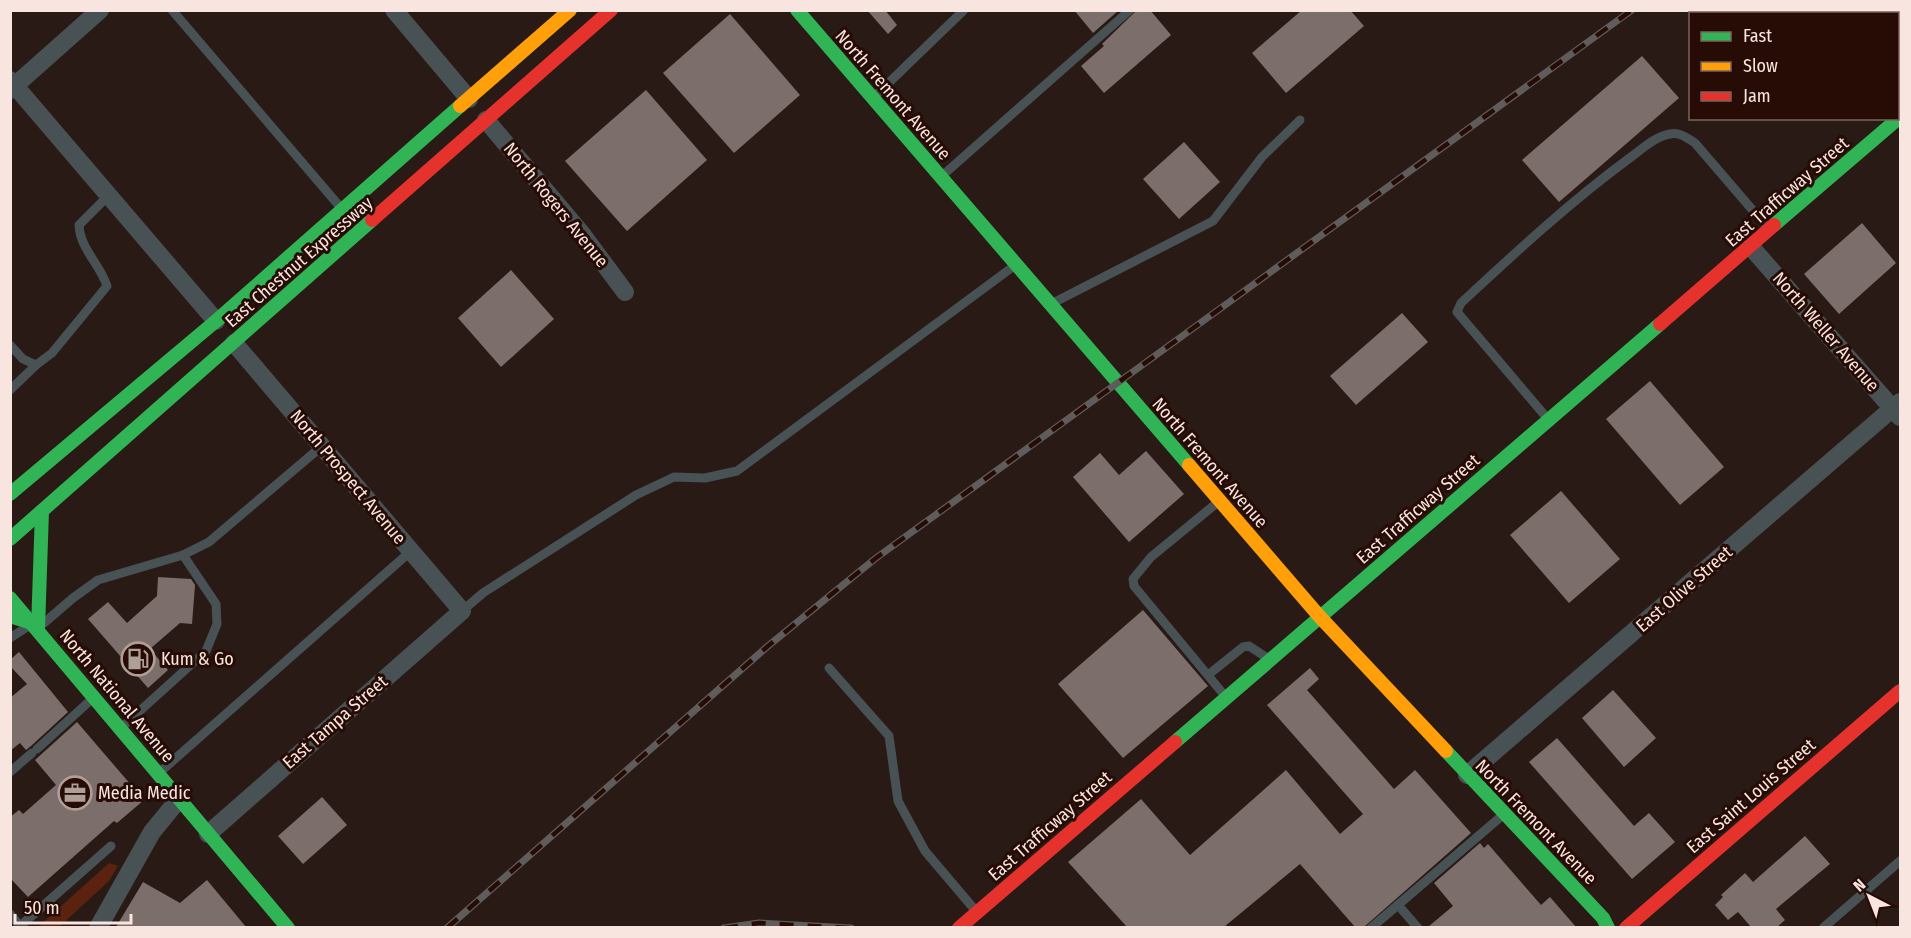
<svg xmlns="http://www.w3.org/2000/svg" width="1911" height="938" viewBox="0 0 1911 938" font-family="'Fira Sans Condensed',sans-serif">
<style>
.green{fill:#5b220f}
.building{fill:#7c6e6a}
.lines{fill:none;stroke-linecap:round;stroke-linejoin:round}
.lane{stroke:#485154;stroke-width:9}
.street{stroke:#485154;stroke-width:18}
.fast{stroke:#30b455;stroke-width:14}
.slow{stroke:#ff9f0a;stroke-width:14}
.jam{stroke:#e5322d;stroke-width:14}
.rail-casing{stroke:#605c5b;stroke-width:7}
.rail{stroke:#260c05;stroke-width:4.5;stroke-dasharray:14;stroke-linecap:butt}
.labels{text-anchor:middle;stroke-width:6;stroke-linejoin:round;paint-order:stroke}
.street-label{font-size:18px;fill:#f9e5df;stroke:#260c05}
.poi-label{font-size:18px;fill:#f9e5df;stroke:#260c05;text-anchor:start}
</style>
<rect width="100%" height="100%" fill="#291a15"/>
<!-- green -->
<polygon class="green" points="109,863 118,866 109,881 59,927 38,927"/>
<!-- building -->
<g class="building">
<polygon points="867,10 885,10 897,25 888,34"/>
<polygon points="1074,10 1119,10 1093,33"/>
<polygon points="1137,10 1150,10 1171,35 1104,93 1081,66 1104,46 1102,44"/>
<polygon points="1302,10 1350,10 1364,26 1286,93 1252,53"/>
<polygon points="730,14 800,95 734,153 663,73"/>
<polygon points="1642,56 1679,98 1559,202 1522,160"/>
<polygon points="646,90 707,160 627,231 565,161"/>
<polygon points="1184,142 1220,182 1179,219 1143,179"/>
<polygon points="1862,223 1896,263 1839,314 1804,274"/>
<polygon points="511,270 554,319 501,367 458,318"/>
<polygon points="1402,313 1428,342 1356,405 1330,376"/>
<polygon points="1650,381 1724,467 1680,505 1606,419"/>
<polygon points="1146,451 1184,494 1129,542 1073,477 1100,453 1119,475"/>
<polygon points="1561,491 1620,559 1569,603 1510,535"/>
<polygon points="158,577 191,579 195,585 192,624 180,623 150,649 168,670 148,688 88,619 108,602 127,623 157,596"/>
<polygon points="1143,610 1208,686 1123,758 1058,684"/>
<polygon points="19,652 68,712 31,746 26,750 20,743 10,751 10,698 27,684 10,666 10,660"/>
<polygon points="1310,668 1319,679 1307,690 1394,789 1415,770 1471,833 1364,927 1355,927 1300,864 1224,927 1127,927 1068,862 1141,799 1190,855 1286,770 1340,834 1363,814 1267,705"/>
<polygon points="1613,690 1656,738 1624,767 1582,718"/>
<polygon points="77,722 144,800 117,823 114,821 28,897 10,878 10,817 19,810 23,814 56,785 35,760"/>
<polygon points="1557,738 1634,826 1649,813 1675,842 1632,879 1529,762"/>
<polygon points="322,797 347,825 303,864 278,836"/>
<polygon points="1805,836 1830,864 1776,909 1785,920 1777,927 1751,927 1738,912 1728,920 1715,905 1723,897 1721,895 1745,873 1753,882"/>
<polygon points="1480,843 1484,848 1488,844 1541,905 1550,897 1576,927 1428,927 1453,906 1434,883"/>
<polygon points="207,880 246,927 116,927 143,882 180,903"/>
</g>
<g class="lines">
<!-- lane -->
<g class="lane">
<polyline points="172,10 341,208"/>
<polyline points="874,97 964,10"/>
<polyline points="943,175 1130,10"/>
<polyline points="1051,304 1213,221 1262,157 1300,120"/>
<path d="M10 345 23 359 36 365 52 353 107 286C100 264 80 249 79 225L109 195"/>
<polyline points="10,390 36,365"/>
<path d="M1547 418 1457 312 1461 303C1516 252 1571 201 1631 157 1642 149 1656 136 1670 134 1680 132 1687 138 1695 143L1768 228"/>
<polyline points="1218,502 1151,557 1133,579 1134,586 1225,696"/>
<polyline points="462,611 483,593 636,495 674,477 705,478 737,471 1014,266"/>
<polyline points="44,623 73,598 98,580 183,555 209,542 322,446"/>
<polyline points="10,638 27,627"/>
<polyline points="829,668 889,736 898,801 925,851 975,910"/>
<polyline points="1208,675 1243,647 1249,646 1269,659"/>
<polyline points="121,728 206,651 217,624 216,604 183,555"/>
<polyline points="37,749 93,698"/>
<polyline points="10,772 32,753"/>
<polyline points="160,772 411,551"/>
<polyline points="1398,905 1418,928"/>
<polyline points="10,914 20,926"/>
<polyline points="18,928 111,846"/>
<polyline points="1371,928 1504,814"/>
<polyline points="1823,928 1900,861"/>
</g>
<!-- street -->
<g class="street">
<polyline points="394,10 469,99"/>
<polyline points="10,80 216,321"/>
<polyline points="10,90 100,10"/>
<polyline points="486,120 582,234 625,292"/>
<polyline points="1751,247 1900,417"/>
<polyline points="1467,775 1900,402"/>
<polyline points="208,834 462,611 234,343"/>
<polyline points="98,928 152,832 179,799"/>
</g>
<!-- fast -->
<g class="fast">
<polyline points="797,10 1189,465"/>
<polyline points="1774,225 1900,117"/>
<polyline points="10,494 216,321 460,106"/>
<polyline points="10,539 372,220"/>
<polyline points="10,598 288,928"/>
<polyline points="10,616 32,623"/>
<polyline points="38,629 42,511"/>
<polyline points="1175,742 1660,324"/>
<polyline points="1446,751 1603,918 1608,928"/>
</g>
<!-- slow -->
<g class="slow">
<polyline points="460,106 570,10"/>
<polyline points="1189,465 1320,617 1446,751"/>
</g>
<!-- jam -->
<g class="jam">
<polyline points="372,220 611,10"/>
<polyline points="1660,324 1774,225"/>
<polyline points="959,928 1175,742"/>
<polyline points="1626,928 1900,691"/>
</g>
<!-- rail casing -->
<g class="rail-casing">
<g id="rail">
<polyline points="447,928 768,646 876,558 1632,10"/>
<polyline points="724,928 759,923 851,928"/>
</g>
</g>
<!-- rail -->
<use href="#rail" class="rail"/>
</g>
<!-- icons -->
<defs>
<g id="fuel-ring" transform="scale(1.725)"><circle r="9.5" fill="#260c05" stroke="#b09e98" stroke-width="1.5"/><path d="M-5.5-6h7V0h2V4h1.3V-2.5L3-4.5l.8-.8L6-3V5H2.5V1h-1V6h-7ZM-4.2-4.7v3.2H.2V-4.7Z" fill="#b09e98"/></g>
<g id="office-ring" transform="scale(1.725)"><circle r="9.5" fill="#260c05" stroke="#b09e98" stroke-width="1.5"/><path d="M-6-3h4V-5.5h4V-3h4V5H-6ZM-1-4.5V-3h2v-1.5ZM-6 0V1H6V0Z" fill="#b09e98"/></g>
</defs>
<g fill-rule="evenodd">
<use href="#fuel-ring" x="138" y="659"/>
<use href="#office-ring" x="75" y="793"/>
</g>
<g class="labels">
<!-- street labels -->
<g class="street-label">
<text transform="translate(893 95) rotate(49)" y="6">North Fremont Avenue</text>
<text transform="translate(1787 192) rotate(-41)" y="6">East Trafficway Street</text>
<text transform="translate(556 205) rotate(51)" y="6">North Rogers Avenue</text>
<text transform="translate(299 262) rotate(-41)" y="6">East Chestnut Expressway</text>
<text transform="translate(1826 332) rotate(49)" y="6">North Weller Avenue</text>
<text transform="translate(1210 463) rotate(49)" y="6">North Fremont Avenue</text>
<text transform="translate(348 477) rotate(50)" y="6">North Prospect Avenue</text>
<text transform="translate(1418 509) rotate(-41)" y="6">East Trafficway Street</text>
<text transform="translate(1684 589) rotate(-41)" y="6">East Olive Street</text>
<text transform="translate(117 696) rotate(50)" y="6">North National Avenue</text>
<text transform="translate(335 722) rotate(-41)" y="6">East Tampa Street</text>
<text transform="translate(1751 796) rotate(-41)" y="6">East Saint Louis Street</text>
<text transform="translate(1536 822) rotate(46)" y="6">North Fremont Avenue</text>
<text transform="translate(1050 826) rotate(-41)" y="6">East Trafficway Street</text>
</g>
<!-- poi labels -->
<g class="poi-label">
<text x="161" y="665">Kum &amp; Go</text>
<text x="98" y="799">Media Medic</text>
</g>
</g>
<!-- border -->
<rect width="1911" height="938" fill="none" stroke="#f9e5df" stroke-width="24"/>
<!-- legend -->
<rect x="1689" y="12" width="210" height="108" fill="#260c05" stroke="#7a635c" stroke-width="1.5"/>
<rect x="1701" y="32" width="30" height="9" fill="#30b455" stroke="#7a635c" stroke-width="1.5"/>
<text x="1743" y="42" font-size="18" fill="#f9e5df">Fast</text>
<rect x="1701" y="62" width="30" height="9" fill="#ff9f0a" stroke="#7a635c" stroke-width="1.5"/>
<text x="1743" y="72" font-size="18" fill="#f9e5df">Slow</text>
<rect x="1701" y="92" width="30" height="9" fill="#e5322d" stroke="#7a635c" stroke-width="1.5"/>
<text x="1743" y="102" font-size="18" fill="#f9e5df">Jam</text>
<!-- north arrow -->
<g transform="translate(1869 896) rotate(318)" stroke="#260c05" stroke-width="4.5" paint-order="stroke">
<path d="M0-4.5L10 22L0 15L-10 22Z" fill="#f9e5df"/>
<text y="-9" font-size="16" font-weight="bold" text-anchor="middle" fill="#f9e5df">N</text>
</g>
<!-- scale -->
<path d="M15 914v9h116v-9" fill="none" stroke="#f9e5df" stroke-width="3"/>
<text x="24" y="914" font-size="18" fill="#f9e5df" stroke="#260c05" stroke-width="4.5" paint-order="stroke">50 m</text>
</svg>
